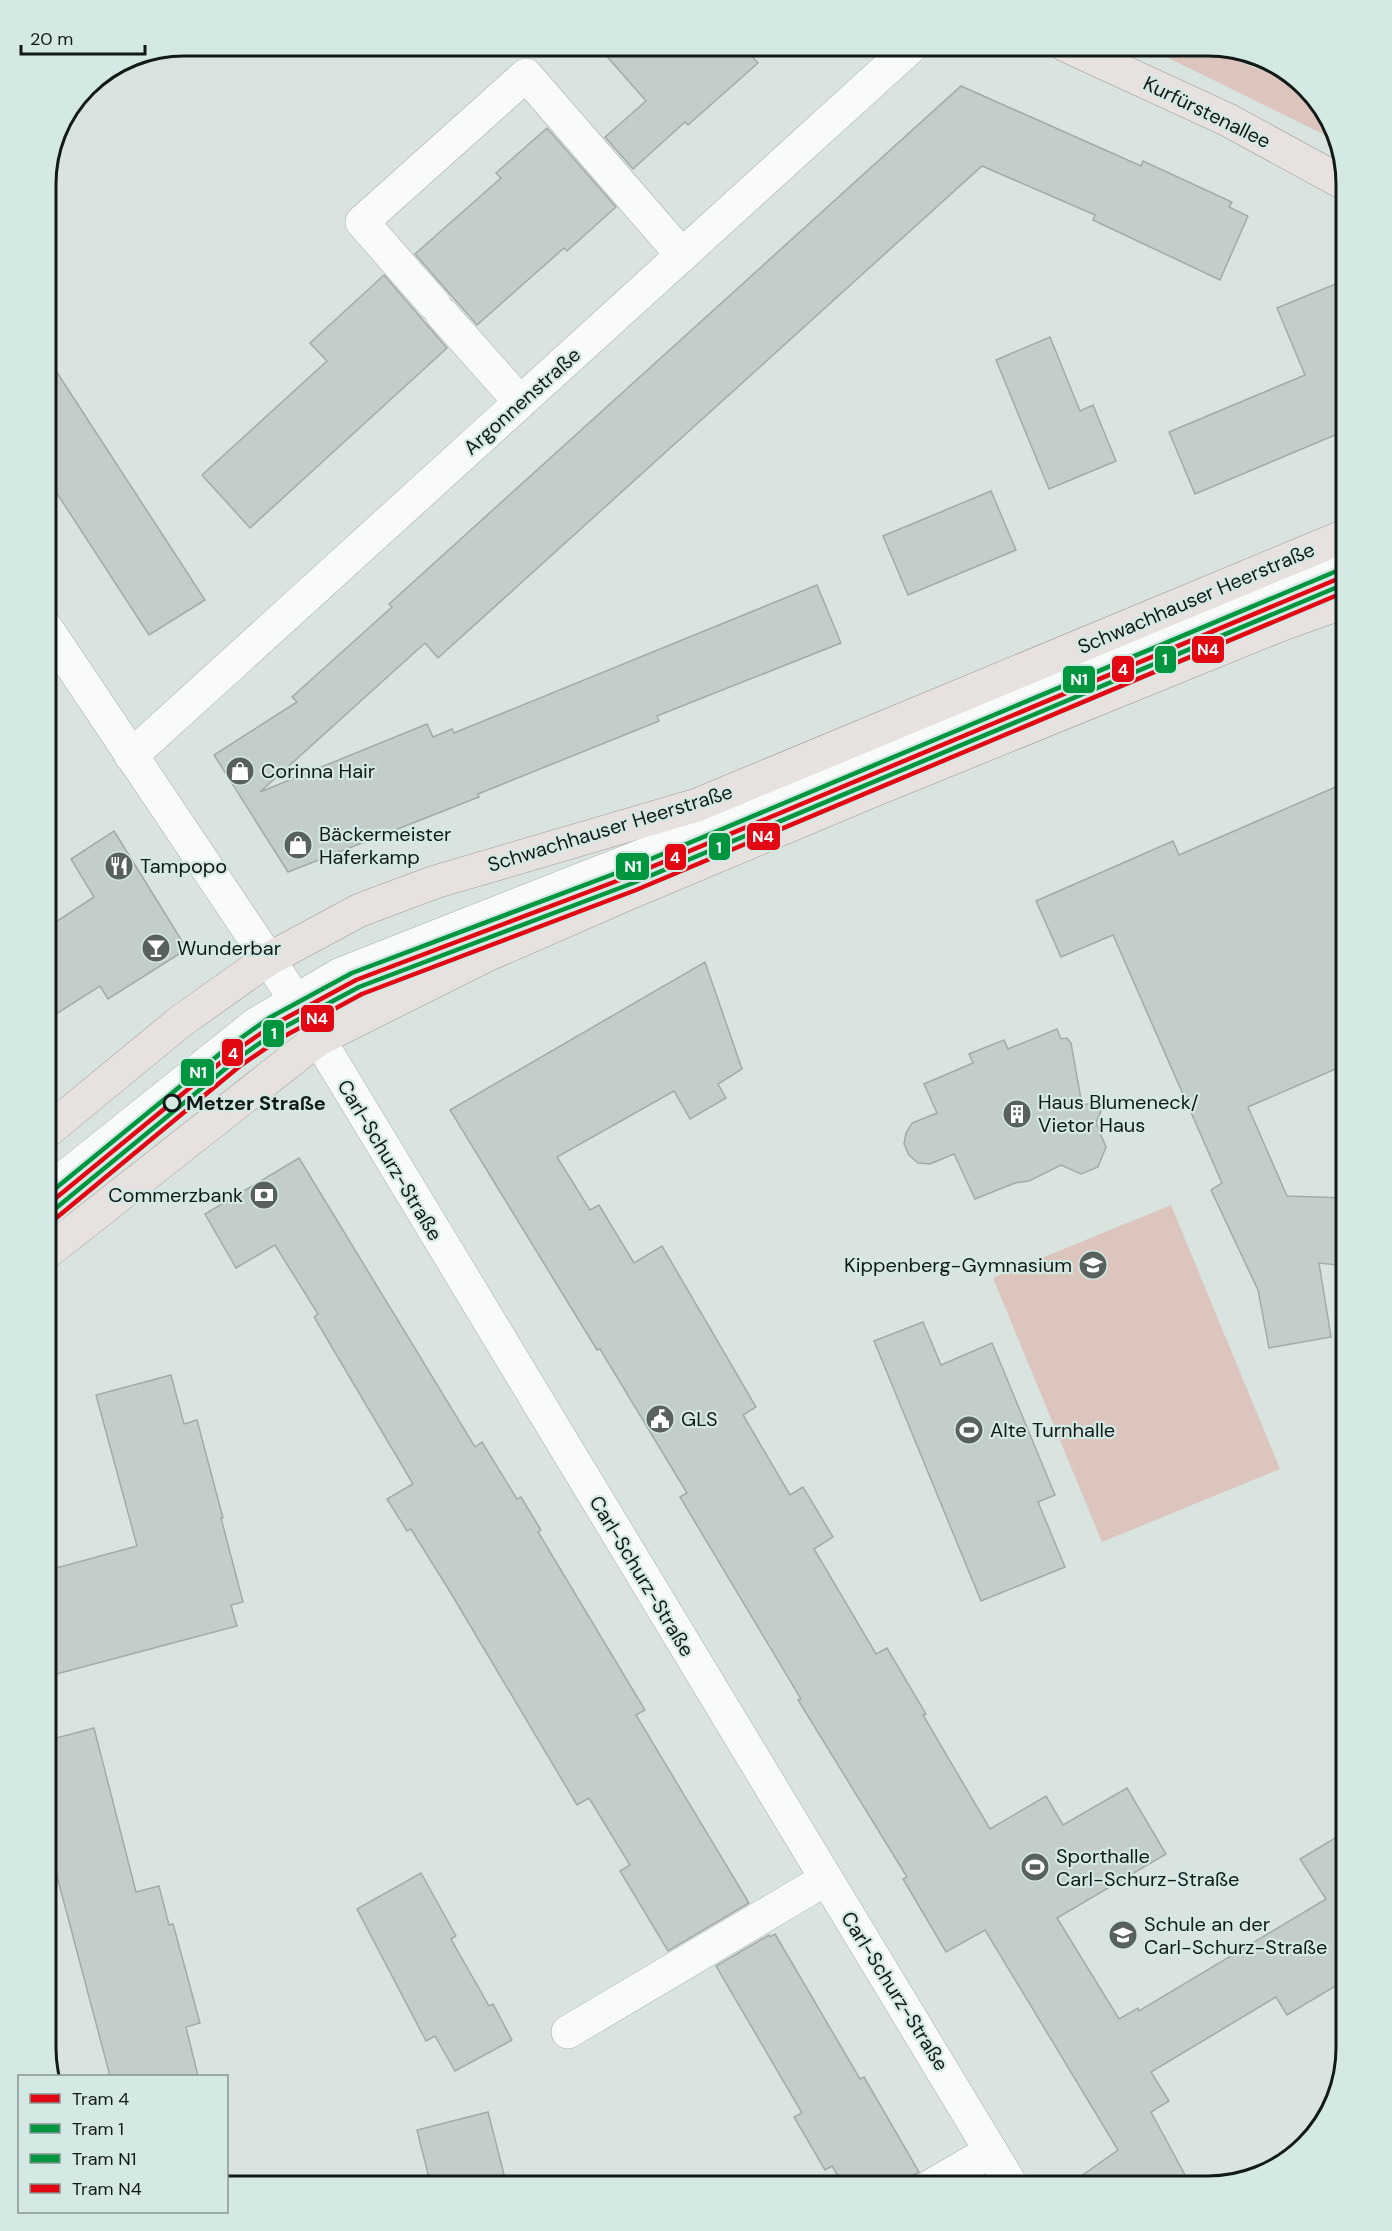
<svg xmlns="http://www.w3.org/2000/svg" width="1392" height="2231" viewBox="0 0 1392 2231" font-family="'DM Sans',sans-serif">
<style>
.green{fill:#dcc5bd}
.building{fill:#c3cdca;stroke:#a3aba9;stroke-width:1.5}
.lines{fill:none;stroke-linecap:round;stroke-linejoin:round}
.minor-casing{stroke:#a6aeac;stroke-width:34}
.major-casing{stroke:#a09995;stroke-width:34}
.minor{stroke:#f9fbfa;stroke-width:33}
.major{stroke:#e7e1df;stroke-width:33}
.tram-1-casing{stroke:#d4e9e4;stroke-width:9}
.tram-2-casing{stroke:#d4e9e4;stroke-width:9}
.tram-3-casing{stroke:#d4e9e4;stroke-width:9}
.tram-4-casing{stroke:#d4e9e4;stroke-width:9}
.tram-1{stroke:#e30613;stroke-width:4.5}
.tram-2{stroke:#009640;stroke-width:4.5}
.tram-3{stroke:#009640;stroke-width:4.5}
.tram-4{stroke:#e30613;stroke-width:4.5}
.stop-dot{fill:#d4e9e4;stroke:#121a18;stroke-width:3}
.labels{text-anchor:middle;stroke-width:4.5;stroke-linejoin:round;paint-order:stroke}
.street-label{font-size:20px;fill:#121a18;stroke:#d4e9e4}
.poi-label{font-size:20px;fill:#121a18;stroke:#d4e9e4;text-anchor:start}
.stop-label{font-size:20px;font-weight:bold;fill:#121a18;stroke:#d4e9e4;text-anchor:start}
.rim{fill:none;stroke:#121a18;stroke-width:3}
.line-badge{stroke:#d4e9e4;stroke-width:2}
.badge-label{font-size:16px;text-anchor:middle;font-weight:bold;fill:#fff}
</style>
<rect width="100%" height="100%" fill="#d9e4e1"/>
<!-- green -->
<g class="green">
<polygon points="1142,45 1195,45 1300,85 1333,122 1337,141"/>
<polygon points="1171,1205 1280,1469 1102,1542 993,1278"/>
</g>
<!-- building -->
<g class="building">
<polygon points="597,45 742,45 758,63 688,125 685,122 633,169 605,137 646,101"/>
<polygon points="961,86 1141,166 1143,161 1232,202 1229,207 1248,216 1220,280 1093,220 1095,215 982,166 438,658 425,643 260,792 427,724 433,737 452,729 454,733 817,585 841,643 657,716 659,721 478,794 479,797 288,872 214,755 297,702 292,697 392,607 389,604"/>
<polygon points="547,128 616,207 567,251 564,248 477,325 415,254 501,178 496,173"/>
<polygon points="384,275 447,348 250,528 202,475 327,361 310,343"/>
<polygon points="1338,283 1347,305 1347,430 1195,494 1169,432 1305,375 1277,308"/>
<polygon points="1050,337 1080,411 1093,405 1116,461 1049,489 996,360"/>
<polygon points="45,354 205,600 149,635 45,475"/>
<polygon points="991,491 1016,550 908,595 883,536"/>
<polygon points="1347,782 1347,1064 1248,1107 1287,1196 1347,1198 1347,1266 1319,1263 1331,1337 1269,1348 1258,1290 1211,1190 1222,1183 1113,935 1061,957 1036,901 1173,841 1179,855"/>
<polygon points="114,831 187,949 108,999 100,986 45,1021 45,929 94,897 71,859"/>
<polygon points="705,962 742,1069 718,1084 726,1098 690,1119 674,1091 557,1157 590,1210 599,1205 634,1263 662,1246 756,1407 743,1415 790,1495 803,1487 833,1537 814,1549 876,1654 887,1648 926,1714 923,1715 990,1829 1046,1796 1063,1825 1127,1788 1166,1854 1057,1918 1119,2019 1138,2008 1139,2011 1326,1899 1300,1859 1347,1831 1347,1979 1287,2015 1276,1997 1151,2072 1169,2101 1151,2112 1191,2186 1067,2186 1118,2150 985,1930 946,1952 903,1879 907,1877 798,1700 801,1699 680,1497 687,1493 600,1349 597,1350 450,1110"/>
<polygon points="1057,1029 1061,1039 1067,1038 1071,1043 1082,1105 1105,1101 1096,1123 1106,1147 1098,1167 1081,1174 1061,1165 1029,1181 1015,1183 975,1199 954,1154 930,1164 918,1163 909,1155 904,1144 906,1133 912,1123 937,1113 924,1084 973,1063 969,1054 1004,1040 1008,1049"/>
<polygon points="299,1158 475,1447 482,1442 517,1499 521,1497 541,1530 538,1532 645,1710 636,1715 749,1903 668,1951 620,1871 630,1865 589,1798 577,1805 452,1595 411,1529 407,1531 387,1499 413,1484 314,1317 318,1314 275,1245 236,1268 205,1214"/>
<polygon points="923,1322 941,1365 992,1343 1055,1495 1038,1502 1065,1567 981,1601 874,1341"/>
<polygon points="171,1375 184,1424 197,1420 223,1518 221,1518 243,1602 231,1605 237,1626 45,1677 45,1571 137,1546 96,1395"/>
<polygon points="94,1728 136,1892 159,1886 169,1925 173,1924 200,2023 186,2027 198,2076 110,2076 45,1831 45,1741"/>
<polygon points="421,1873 456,1936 451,1939 489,2006 493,2004 512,2040 455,2071 435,2036 426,2041 357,1909"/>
<polygon points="775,1934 860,2079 864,2077 919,2172 895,2186 844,2186 832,2166 825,2170 794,2117 802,2113 716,1966 769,1935 770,1937"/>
<polygon points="488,2112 507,2186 431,2186 417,2130"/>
</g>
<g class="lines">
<!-- minor casing -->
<g class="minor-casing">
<g id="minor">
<polyline points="434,304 362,222 526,75 682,255"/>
<polyline points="442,314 520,402"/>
<polyline points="45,626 291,993 1012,2186"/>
<polyline points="131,756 913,45"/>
<polyline points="45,1193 256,1024 341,974 725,823 1347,565"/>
<polyline points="568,2032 826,1879"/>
<polyline points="931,2186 991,2151"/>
</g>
</g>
<!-- major casing -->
<g class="major-casing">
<g id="major">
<polyline points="1065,45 1228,120 1347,185"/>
<polyline points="45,1133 181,1021 267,960 360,910 435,882 697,805 1347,535"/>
<polyline points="45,1254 317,1040 485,956 627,894 874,790 1280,625 1347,601"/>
</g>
</g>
<!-- minor -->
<use href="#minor" class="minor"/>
<!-- major -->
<use href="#major" class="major"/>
<!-- tram-1 casing -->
<g class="tram-1-casing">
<polyline id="tram-1" points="45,1207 231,1054 273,1025 356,980 630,876 1347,575"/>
</g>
<!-- tram-2 casing -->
<g class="tram-2-casing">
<polyline id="tram-2" points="50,1213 236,1060 277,1031 359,987 633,883 1347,583"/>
</g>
<!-- tram-3 casing -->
<g class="tram-3-casing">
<polyline id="tram-3" points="45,1197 227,1048 269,1018 352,973 627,869 1344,568"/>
</g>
<!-- tram-4 casing -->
<g class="tram-4-casing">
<polyline id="tram-4" points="55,1219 240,1066 281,1038 362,994 636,890 1347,591"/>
</g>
<!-- tram-1 -->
<use href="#tram-1" class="tram-1"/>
<!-- tram-2 -->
<use href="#tram-2" class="tram-2"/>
<!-- tram-3 -->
<use href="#tram-3" class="tram-3"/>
<!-- tram-4 -->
<use href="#tram-4" class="tram-4"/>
</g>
<!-- icons -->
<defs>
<g id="shop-disc" transform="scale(1.5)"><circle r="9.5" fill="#58615e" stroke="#d4e9e4"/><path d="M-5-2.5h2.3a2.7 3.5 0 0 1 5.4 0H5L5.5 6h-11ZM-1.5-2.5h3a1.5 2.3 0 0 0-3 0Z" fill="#fff"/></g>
<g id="restaurant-disc" transform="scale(1.5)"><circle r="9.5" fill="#58615e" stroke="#d4e9e4"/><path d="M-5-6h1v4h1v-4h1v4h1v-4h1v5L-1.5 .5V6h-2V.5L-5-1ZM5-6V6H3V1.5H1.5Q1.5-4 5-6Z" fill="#fff"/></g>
<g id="bar-disc" transform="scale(1.5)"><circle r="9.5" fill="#58615e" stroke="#d4e9e4"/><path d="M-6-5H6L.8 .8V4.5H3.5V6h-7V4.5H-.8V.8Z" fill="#fff"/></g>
<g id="building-disc" transform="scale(1.5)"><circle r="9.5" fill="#58615e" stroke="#d4e9e4"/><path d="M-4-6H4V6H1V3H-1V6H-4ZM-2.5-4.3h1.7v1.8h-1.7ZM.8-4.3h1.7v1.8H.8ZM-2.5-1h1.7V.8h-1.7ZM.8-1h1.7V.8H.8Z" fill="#fff"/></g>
<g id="bank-disc" transform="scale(1.5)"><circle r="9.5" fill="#58615e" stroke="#d4e9e4"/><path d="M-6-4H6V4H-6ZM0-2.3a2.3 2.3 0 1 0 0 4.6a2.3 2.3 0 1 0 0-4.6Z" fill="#fff"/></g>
<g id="school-disc" transform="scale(1.5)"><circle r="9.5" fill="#58615e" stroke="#d4e9e4"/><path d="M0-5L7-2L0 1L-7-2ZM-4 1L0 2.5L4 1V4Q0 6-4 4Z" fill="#fff"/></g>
<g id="civic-disc" transform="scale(1.5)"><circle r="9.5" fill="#58615e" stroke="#d4e9e4"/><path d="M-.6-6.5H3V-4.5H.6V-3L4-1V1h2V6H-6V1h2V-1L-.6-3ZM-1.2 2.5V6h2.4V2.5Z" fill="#fff"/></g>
<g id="stadium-disc" transform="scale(1.5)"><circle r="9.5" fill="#58615e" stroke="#d4e9e4"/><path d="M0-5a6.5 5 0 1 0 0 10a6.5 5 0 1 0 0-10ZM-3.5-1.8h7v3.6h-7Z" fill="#fff"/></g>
</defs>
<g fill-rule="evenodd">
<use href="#shop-disc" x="240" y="771"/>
<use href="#shop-disc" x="298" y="845"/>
<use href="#restaurant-disc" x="119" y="866"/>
<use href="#bar-disc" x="156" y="948"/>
<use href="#building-disc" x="1017" y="1114"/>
<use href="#bank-disc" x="264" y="1195"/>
<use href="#school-disc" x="1093" y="1265"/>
<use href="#civic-disc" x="660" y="1419"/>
<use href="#stadium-disc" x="969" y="1430"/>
<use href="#stadium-disc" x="1035" y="1867"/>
<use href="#school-disc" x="1123" y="1935"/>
</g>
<!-- markers -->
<circle class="stop-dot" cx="172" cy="1103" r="8"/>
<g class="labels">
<!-- street labels -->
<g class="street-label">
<text transform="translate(1207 112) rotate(26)" y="7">Kurfürstenallee</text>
<text transform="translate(522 401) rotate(-42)" y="7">Argonnenstraße</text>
<text transform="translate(1196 598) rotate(-23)" y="7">Schwachhauser Heerstraße</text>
<text transform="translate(610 828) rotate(-17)" y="7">Schwachhauser Heerstraße</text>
<text transform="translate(390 1160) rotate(59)" y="7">Carl-Schurz-Straße</text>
<text transform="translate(642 1576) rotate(59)" y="7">Carl-Schurz-Straße</text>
<text transform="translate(895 1991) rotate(58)" y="7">Carl-Schurz-Straße</text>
</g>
<!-- poi labels -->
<g class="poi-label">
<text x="261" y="778">Corinna Hair</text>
<text x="319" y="841">Bäckermeister<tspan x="319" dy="23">Haferkamp</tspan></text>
<text x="140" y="873">Tampopo</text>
<text x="177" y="955">Wunderbar</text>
<text x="1038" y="1109">Haus Blumeneck/<tspan x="1038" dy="23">Vietor Haus</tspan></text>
<text x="243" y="1202" text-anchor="end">Commerzbank</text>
<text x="1072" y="1272" text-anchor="end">Kippenberg-Gymnasium</text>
<text x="681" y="1426">GLS</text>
<text x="990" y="1437">Alte Turnhalle</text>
<text x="1056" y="1863">Sporthalle<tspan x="1056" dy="23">Carl-Schurz-Straße</tspan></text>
<text x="1144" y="1931">Schule an der<tspan x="1144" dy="23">Carl-Schurz-Straße</tspan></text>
</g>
<!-- stop labels -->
<g class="stop-label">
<text x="186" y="1110">Metzer Straße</text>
</g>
</g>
<!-- crop -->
<path d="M0 0H1392V2231H0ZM184 56H1208A128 128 0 0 1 1336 184V2048A128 128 0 0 1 1208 2176H184A128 128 0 0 1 56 2048V184A128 128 0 0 1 184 56Z" fill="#d4e9e4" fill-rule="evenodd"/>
<path class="rim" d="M184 56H1208A128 128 0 0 1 1336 184V2048A128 128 0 0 1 1208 2176H184A128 128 0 0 1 56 2048V184A128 128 0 0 1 184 56Z"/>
<g class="line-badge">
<rect x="1191" y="635" width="34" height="29" rx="6" fill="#e30613"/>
<rect x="1154" y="645" width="23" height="29" rx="6" fill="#009640"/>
<rect x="1111" y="655" width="24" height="28" rx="6" fill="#e30613"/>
<rect x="1062" y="665" width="34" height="29" rx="6" fill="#009640"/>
<rect x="746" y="822" width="35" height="29" rx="6" fill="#e30613"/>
<rect x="708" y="832" width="23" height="29" rx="6" fill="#009640"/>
<rect x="664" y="843" width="23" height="28" rx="6" fill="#e30613"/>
<rect x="615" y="852" width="35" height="29" rx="6" fill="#009640"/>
<rect x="300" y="1004" width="35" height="29" rx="6" fill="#e30613"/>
<rect x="262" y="1019" width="23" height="29" rx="6" fill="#009640"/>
<rect x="221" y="1038" width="23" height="29" rx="6" fill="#e30613"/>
<rect x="180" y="1058" width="35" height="29" rx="6" fill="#009640"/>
</g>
<g class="badge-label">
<text x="1208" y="655">N4</text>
<text x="1165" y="665">1</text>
<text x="1123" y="675">4</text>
<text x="1079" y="685">N1</text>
<text x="763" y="842">N4</text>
<text x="719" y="853">1</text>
<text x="675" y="863">4</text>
<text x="633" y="872">N1</text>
<text x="317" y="1024">N4</text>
<text x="274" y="1039">1</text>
<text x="233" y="1059">4</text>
<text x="198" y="1078">N1</text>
</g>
<!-- legend -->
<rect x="18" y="2075" width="210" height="138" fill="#d4e9e4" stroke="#869692" stroke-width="1.5"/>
<rect x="30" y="2094" width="30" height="9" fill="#e30613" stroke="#869692" stroke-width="1.5"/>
<text x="72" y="2105" font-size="18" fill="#121a18">Tram 4</text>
<rect x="30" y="2124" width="30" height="9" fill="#009640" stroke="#869692" stroke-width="1.5"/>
<text x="72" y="2135" font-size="18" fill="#121a18">Tram 1</text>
<rect x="30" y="2154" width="30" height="9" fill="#009640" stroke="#869692" stroke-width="1.5"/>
<text x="72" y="2165" font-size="18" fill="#121a18">Tram N1</text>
<rect x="30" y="2184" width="30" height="9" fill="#e30613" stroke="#869692" stroke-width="1.5"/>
<text x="72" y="2195" font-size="18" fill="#121a18">Tram N4</text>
<!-- scale -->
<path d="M21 45v9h124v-9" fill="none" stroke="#121a18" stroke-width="3"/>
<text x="30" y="45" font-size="18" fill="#121a18" stroke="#d4e9e4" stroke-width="4.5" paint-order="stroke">20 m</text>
</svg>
